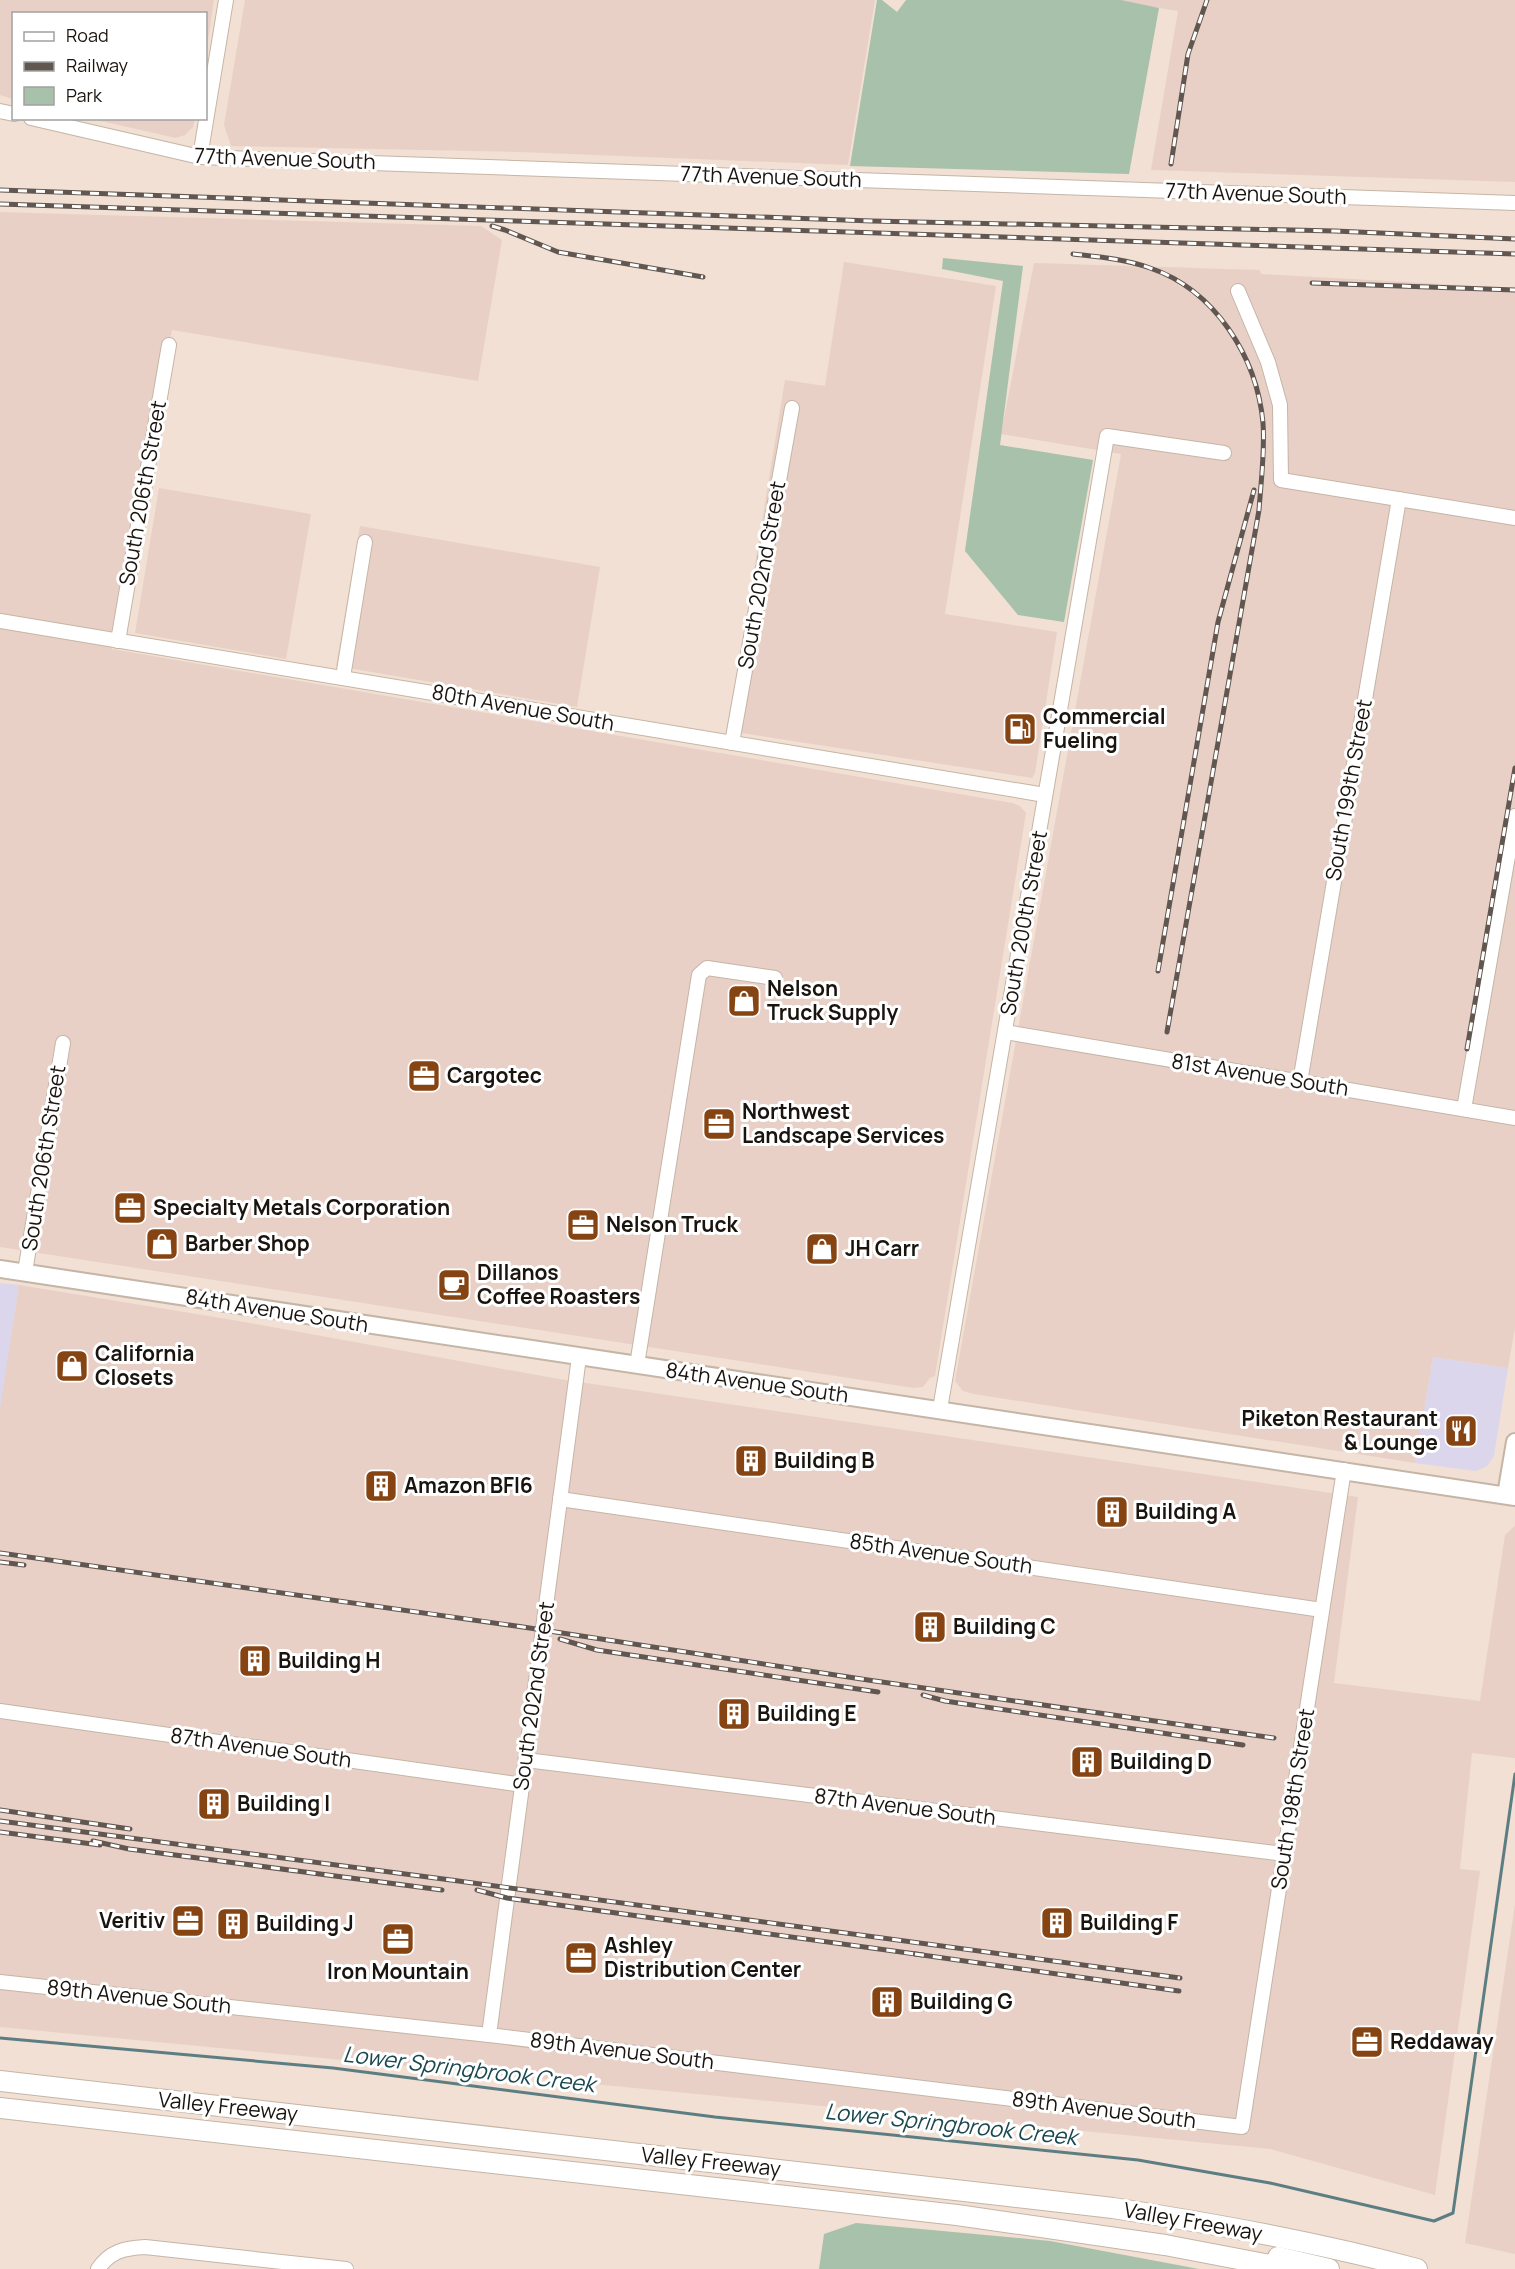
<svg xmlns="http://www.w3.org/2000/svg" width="1515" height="2269" viewBox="0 0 1515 2269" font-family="Manrope,sans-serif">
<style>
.commercial{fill:#dcd6ec}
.industrial{fill:#e8d0c6}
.green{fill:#a7c1aa}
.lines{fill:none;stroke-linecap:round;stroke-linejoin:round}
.stream{stroke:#5c7e83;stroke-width:3}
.minor-casing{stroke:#c5b5a7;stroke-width:16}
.major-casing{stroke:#c5b5a7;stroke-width:20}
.highway-casing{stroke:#c5b5a7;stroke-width:22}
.minor{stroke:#fff;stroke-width:14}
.major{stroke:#fff;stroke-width:16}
.highway{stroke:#fff;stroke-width:20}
.rail-casing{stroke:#615750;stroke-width:5}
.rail{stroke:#fff;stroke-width:3;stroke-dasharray:9;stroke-linecap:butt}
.labels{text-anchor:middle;stroke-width:6;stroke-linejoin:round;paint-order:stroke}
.street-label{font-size:21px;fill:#1a140f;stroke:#fff}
.poi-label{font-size:21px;font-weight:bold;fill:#1a140f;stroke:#fff;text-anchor:start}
.water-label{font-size:22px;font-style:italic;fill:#19484f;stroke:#fff}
</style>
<rect width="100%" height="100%" fill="#f1e0d3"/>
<!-- commercial -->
<g class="commercial">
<polygon points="0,1283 19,1285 1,1409 0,1409"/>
<polygon points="1433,1357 1508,1368 1494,1456 1487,1466 1476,1471 1415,1463"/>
</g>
<!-- industrial -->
<g class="industrial">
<polygon points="0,0 214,0 206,54 206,14 14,14 13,99 0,95"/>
<polygon points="245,0 875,0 848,165 520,152 231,146 224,125"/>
<polygon points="1110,0 1515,0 1515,182 1151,170 1178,11"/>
<polygon points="92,119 195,119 193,127 185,135 176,138"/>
<polygon points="0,212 481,226 502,240 478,381 172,330 170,340 163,339 112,649 1012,803 1020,806 1026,813 935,1376 930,1378 923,1387 914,1388 0,1247"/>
<polygon points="844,262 996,286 945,614 1057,632 1035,773 1032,778 728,731 785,380 825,386"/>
<polygon points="1034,263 1260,270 1261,274 1515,288 1515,1328 1508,1368 1433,1357 1415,1463 974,1394 963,1391 955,1381 1121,454 1001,434"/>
<polygon points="159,488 311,514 286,659 135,633"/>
<polygon points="360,526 600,567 577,707 336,666"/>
<polygon points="19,1285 233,1320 559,1379 1358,1497 1334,1683 1480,1701 1505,1535 1515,1526 1515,1758 1472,1753 1460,1869 1480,1871 1435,2195 1270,2149 0,2027 0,1409"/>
<polygon points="1515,1904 1515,2254 1465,2243"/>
</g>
<!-- green -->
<g class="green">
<polygon points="877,0 882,0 897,12 906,0 1121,0 1159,8 1129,174 850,166"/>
<polygon points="943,258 1023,266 1000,445 1093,460 1064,622 1018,615 965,551 1003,281 942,269"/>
<polygon points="856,2223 1050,2241 1199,2269 819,2269 824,2234"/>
</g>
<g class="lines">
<!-- stream -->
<polyline class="stream" points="0,2038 333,2068 715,2117 1138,2160 1270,2183 1434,2221 1453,2213 1515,1774"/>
<!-- minor casing -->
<g class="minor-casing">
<g id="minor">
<polyline points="0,111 14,114"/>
<polyline points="31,118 200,157 1515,203"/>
<polyline points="200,157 226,0"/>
<polyline points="1238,291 1268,362 1280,405 1281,480 1515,518"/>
<polyline points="0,621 1045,795"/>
<polyline points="118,641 169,345"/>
<polyline points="343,677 365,542"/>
<polyline points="732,743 792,408"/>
<polyline points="1005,1032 1515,1118"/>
<polyline points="1300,1082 1399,499"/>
<polyline points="1464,1109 1515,816"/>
<polyline points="25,1272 63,1043"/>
<polyline points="637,1365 699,975 707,968 775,978"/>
<polyline points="940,1409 1107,436 1224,453"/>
<polyline points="560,1499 1322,1610"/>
<polyline points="0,1711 523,1785"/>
<polyline points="526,1760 1284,1854"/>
<polyline points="0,1982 489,2035 1242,2127 1344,1470"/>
<polyline points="489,2035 579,1357"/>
<path d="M98 2269C110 2251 125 2248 145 2247L346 2269"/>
</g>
</g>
<!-- major casing -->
<g class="major-casing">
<g id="major">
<polyline points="0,1269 1515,1497"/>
<polyline points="1506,1495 1515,1442"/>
</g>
</g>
<!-- highway casing -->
<g class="highway-casing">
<g id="highway">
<path d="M0 2081 1113 2208C1215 2224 1317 2242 1417 2269"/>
<polyline points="0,2108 957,2215 1165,2245 1291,2269"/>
<polyline points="1278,2257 1329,2269"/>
</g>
</g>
<!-- minor -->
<use href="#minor" class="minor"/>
<!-- major -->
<use href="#major" class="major"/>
<!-- highway -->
<use href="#highway" class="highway"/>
<!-- rail casing -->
<g class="rail-casing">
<g id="rail">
<polyline points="1171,164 1188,54 1207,0"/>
<polyline points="0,190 872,221 1335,231 1515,239"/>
<polyline points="0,204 1515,254"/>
<polyline points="492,226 505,230 558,252 703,277"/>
<path d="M1073 254C1099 257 1125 259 1150 268 1215 290 1257 357 1263 423 1265 451 1261 482 1259 510L1167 1032"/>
<polyline points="1312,283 1515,290"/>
<polyline points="1158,971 1218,622 1254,490"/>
<polyline points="1467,1049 1515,768"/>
<polyline points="0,1553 523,1627 868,1680 1274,1738"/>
<polyline points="0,1562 24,1565"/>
<polyline points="560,1639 597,1650 878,1692"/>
<polyline points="923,1695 945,1701 1243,1745"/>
<polyline points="0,1810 130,1829"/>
<polyline points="0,1821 451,1880 1180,1978"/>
<polyline points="0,1832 100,1845"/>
<polyline points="93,1841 129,1849 442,1890"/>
<polyline points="477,1890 507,1898 923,1955"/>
<polyline points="915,1954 1179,1991"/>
</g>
</g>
<!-- rail -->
<use href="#rail" class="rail"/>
</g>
<!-- icons -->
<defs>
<g id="fuel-square" transform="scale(1.725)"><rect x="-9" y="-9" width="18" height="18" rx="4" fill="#864413" stroke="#fff"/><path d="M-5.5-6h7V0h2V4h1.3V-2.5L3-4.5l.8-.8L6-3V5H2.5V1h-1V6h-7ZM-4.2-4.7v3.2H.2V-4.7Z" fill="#fff"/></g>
<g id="shop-square" transform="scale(1.725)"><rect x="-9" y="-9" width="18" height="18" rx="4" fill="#864413" stroke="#fff"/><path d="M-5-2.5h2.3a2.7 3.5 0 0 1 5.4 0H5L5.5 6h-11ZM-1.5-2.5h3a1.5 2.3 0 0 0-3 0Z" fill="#fff"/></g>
<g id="office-square" transform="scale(1.725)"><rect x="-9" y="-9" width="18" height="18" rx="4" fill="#864413" stroke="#fff"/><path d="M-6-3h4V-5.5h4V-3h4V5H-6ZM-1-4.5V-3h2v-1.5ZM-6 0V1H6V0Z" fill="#fff"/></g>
<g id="cafe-square" transform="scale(1.725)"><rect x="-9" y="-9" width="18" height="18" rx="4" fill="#864413" stroke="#fff"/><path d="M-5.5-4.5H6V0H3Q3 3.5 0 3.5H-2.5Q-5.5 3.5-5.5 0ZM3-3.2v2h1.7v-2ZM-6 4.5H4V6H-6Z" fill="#fff"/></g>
<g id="restaurant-square" transform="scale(1.725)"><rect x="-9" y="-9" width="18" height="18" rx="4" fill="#864413" stroke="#fff"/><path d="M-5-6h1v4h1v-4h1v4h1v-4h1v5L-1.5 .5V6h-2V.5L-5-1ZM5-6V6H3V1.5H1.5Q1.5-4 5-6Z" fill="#fff"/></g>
<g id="building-square" transform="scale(1.725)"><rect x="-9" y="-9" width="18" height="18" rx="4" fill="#864413" stroke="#fff"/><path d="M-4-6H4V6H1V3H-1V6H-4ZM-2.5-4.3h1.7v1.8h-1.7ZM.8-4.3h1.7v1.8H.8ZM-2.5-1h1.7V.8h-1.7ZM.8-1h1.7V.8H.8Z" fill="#fff"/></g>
</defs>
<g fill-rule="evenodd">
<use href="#fuel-square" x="1020" y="729"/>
<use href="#shop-square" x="744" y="1001"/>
<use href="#office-square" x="424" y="1076"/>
<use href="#office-square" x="719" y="1124"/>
<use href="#office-square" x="130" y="1208"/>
<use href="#office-square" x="583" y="1225"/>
<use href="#shop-square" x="162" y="1244"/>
<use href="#shop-square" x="822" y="1249"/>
<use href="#cafe-square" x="454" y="1285"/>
<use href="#shop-square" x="72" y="1366"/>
<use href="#restaurant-square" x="1461" y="1431"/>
<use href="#building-square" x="751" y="1461"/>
<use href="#building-square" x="381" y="1486"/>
<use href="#building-square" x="1112" y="1512"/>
<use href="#building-square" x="930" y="1627"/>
<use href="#building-square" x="255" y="1661"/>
<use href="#building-square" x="734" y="1714"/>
<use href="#building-square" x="1087" y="1762"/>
<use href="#building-square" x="214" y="1804"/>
<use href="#office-square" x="188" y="1921"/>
<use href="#building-square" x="1057" y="1923"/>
<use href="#building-square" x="233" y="1924"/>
<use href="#office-square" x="398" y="1939"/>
<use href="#office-square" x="581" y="1958"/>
<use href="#building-square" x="887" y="2002"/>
<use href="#office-square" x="1367" y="2042"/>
</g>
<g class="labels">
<!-- street labels -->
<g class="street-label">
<text transform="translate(285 159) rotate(2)" y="7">77th Avenue South</text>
<text transform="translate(771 177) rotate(2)" y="7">77th Avenue South</text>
<text transform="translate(1256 194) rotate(2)" y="7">77th Avenue South</text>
<text transform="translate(143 493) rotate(-80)" y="7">South 206th Street</text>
<text transform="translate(762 575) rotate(-80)" y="7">South 202nd Street</text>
<text transform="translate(523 708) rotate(10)" y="7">80th Avenue South</text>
<text transform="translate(1349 790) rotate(-80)" y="7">South 199th Street</text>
<text transform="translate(1024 923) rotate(-80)" y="7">South 200th Street</text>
<text transform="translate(1260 1075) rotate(9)" y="7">81st Avenue South</text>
<text transform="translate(44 1158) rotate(-81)" y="7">South 206th Street</text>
<text transform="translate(277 1311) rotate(9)" y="7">84th Avenue South</text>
<text transform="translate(757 1383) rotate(8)" y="7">84th Avenue South</text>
<text transform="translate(941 1554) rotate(8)" y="7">85th Avenue South</text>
<text transform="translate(534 1696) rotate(-82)" y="7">South 202nd Street</text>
<text transform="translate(261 1748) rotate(8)" y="7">87th Avenue South</text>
<text transform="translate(1293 1799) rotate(-81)" y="7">South 198th Street</text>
<text transform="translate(905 1807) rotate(7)" y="7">87th Avenue South</text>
<text transform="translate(139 1997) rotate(6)" y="7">89th Avenue South</text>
<text transform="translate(622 2051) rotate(7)" y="7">89th Avenue South</text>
<text transform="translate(228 2107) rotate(6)" y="7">Valley Freeway</text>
<text transform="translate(1104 2110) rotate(7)" y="7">89th Avenue South</text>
<text transform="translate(711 2162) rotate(6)" y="7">Valley Freeway</text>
<text transform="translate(1193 2222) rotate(10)" y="7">Valley Freeway</text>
</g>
<!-- poi labels -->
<g class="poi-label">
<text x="1043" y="724">Commercial<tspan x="1043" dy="24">Fueling</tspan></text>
<text x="767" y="996">Nelson<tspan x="767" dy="24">Truck Supply</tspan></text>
<text x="447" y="1083">Cargotec</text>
<text x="742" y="1119">Northwest<tspan x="742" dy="24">Landscape Services</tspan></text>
<text x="153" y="1215">Specialty Metals Corporation</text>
<text x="606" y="1232">Nelson Truck</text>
<text x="185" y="1251">Barber Shop</text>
<text x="845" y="1256">JH Carr</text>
<text x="477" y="1280">Dillanos<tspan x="477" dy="24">Coffee Roasters</tspan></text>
<text x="95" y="1361">California<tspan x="95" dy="24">Closets</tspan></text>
<text x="1438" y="1426" text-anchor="end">Piketon Restaurant<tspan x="1438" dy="24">&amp; Lounge</tspan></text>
<text x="774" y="1468">Building B</text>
<text x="404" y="1493">Amazon BFI6</text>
<text x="1135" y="1519">Building A</text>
<text x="953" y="1634">Building C</text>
<text x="278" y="1668">Building H</text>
<text x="757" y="1721">Building E</text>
<text x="1110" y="1769">Building D</text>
<text x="237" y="1811">Building I</text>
<text x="165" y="1928" text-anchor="end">Veritiv</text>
<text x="1080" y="1930">Building F</text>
<text x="256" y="1931">Building J</text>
<text x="604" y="1953">Ashley<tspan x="604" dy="24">Distribution Center</tspan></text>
<text x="398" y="1979" text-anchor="middle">Iron Mountain</text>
<text x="910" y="2009">Building G</text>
<text x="1390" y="2049">Reddaway</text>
</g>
<!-- water labels -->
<g class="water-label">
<text transform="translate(469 2069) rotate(7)" y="8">Lower Springbrook Creek</text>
<text transform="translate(951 2124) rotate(6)" y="8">Lower Springbrook Creek</text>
</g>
</g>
<!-- legend -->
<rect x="12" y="12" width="195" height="108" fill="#ffffff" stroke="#a3a19f" stroke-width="1.5"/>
<rect x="24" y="32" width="30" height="9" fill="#ffffff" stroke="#a3a19f" stroke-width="1.5"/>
<text x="66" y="42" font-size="18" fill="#1a140f">Road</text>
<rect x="24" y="62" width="30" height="9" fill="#615750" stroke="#a3a19f" stroke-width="1.5"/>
<text x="66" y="72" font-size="18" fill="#1a140f">Railway</text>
<rect x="24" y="87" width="30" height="18" fill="#a7c1aa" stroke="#a3a19f" stroke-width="1.5"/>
<text x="66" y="102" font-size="18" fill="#1a140f">Park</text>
</svg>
